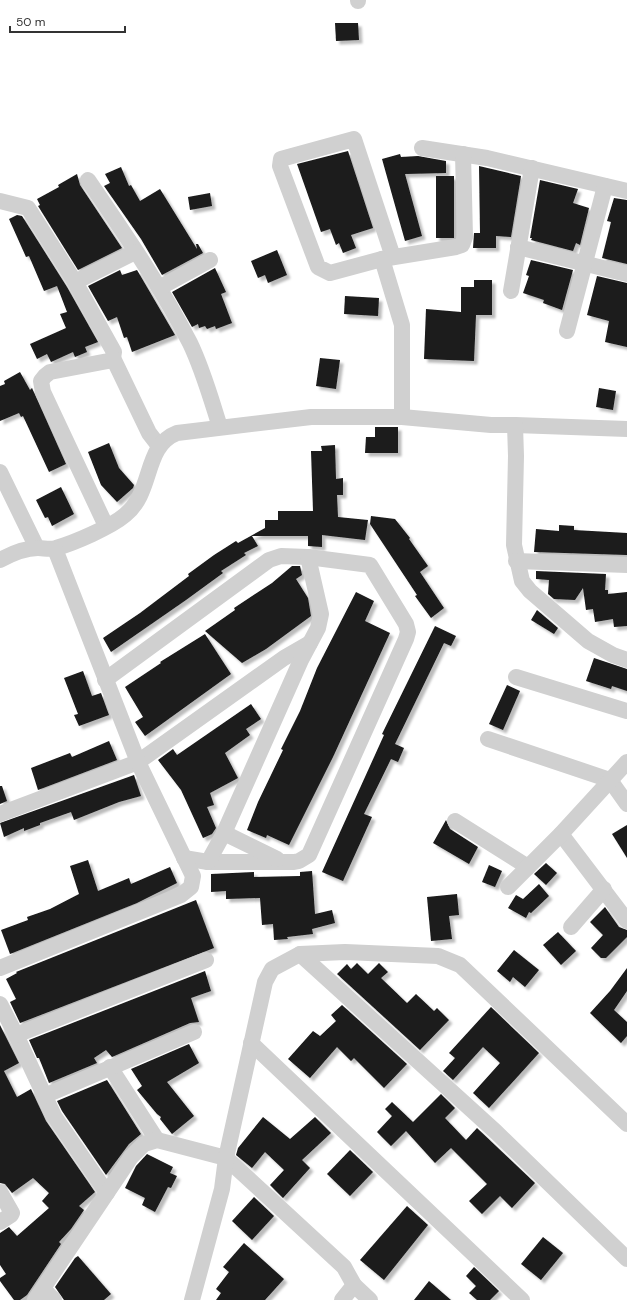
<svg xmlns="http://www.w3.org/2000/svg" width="627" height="1300" viewBox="0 0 627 1300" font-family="'DM Sans',sans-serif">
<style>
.building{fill:#1a1a1a;filter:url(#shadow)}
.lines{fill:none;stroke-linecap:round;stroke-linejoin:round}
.minor{stroke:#d0d0d0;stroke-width:16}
</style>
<defs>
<filter id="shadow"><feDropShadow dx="3.5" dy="3.5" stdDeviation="1" flood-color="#0004"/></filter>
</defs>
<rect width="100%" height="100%" fill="#fff"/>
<!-- building -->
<g class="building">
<polygon points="335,23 358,23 359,40 336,41"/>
<polygon points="348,151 373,228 351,235 356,248 343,253 339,243 336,245 330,229 321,232 297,164"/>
<polygon points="400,154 401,157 418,156 446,161 446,173 405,174 422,236 405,241 382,159"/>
<polygon points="479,166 521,176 511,237 496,236 496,248 473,248 474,233 480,233"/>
<polygon points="121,167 129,186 131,185 140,201 160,189 197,249 196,244 198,244 203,253 162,275 141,239 104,186 110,183 105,174"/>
<polygon points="77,174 80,185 122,248 78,270 38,206 40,205 37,199 59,187 58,185"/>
<rect x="436" y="176" width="18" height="62"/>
<polygon points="540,180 578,189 573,203 589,208 580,245 576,243 573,251 531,240 532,238 530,238"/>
<polygon points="210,193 212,206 190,210 188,197"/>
<polygon points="614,198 627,200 627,264 602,258 611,222 607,221"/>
<polygon points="17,215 22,216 67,287 98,342 85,347 87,352 75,357 73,352 51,362 47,354 37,359 30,344 66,328 60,314 67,312 57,286 44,291 29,256 26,257 9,219"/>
<polygon points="277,250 287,275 268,283 265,275 258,278 251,261"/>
<polygon points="531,260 573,270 562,310 543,303 544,300 523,293 529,276 526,275"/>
<polygon points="215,268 226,292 221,294 232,323 216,329 215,326 207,329 205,326 199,328 198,324 192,327 172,292"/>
<polygon points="120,270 122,275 137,270 175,335 132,352 127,337 124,338 117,317 108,321 88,286"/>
<polygon points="597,276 627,283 627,347 605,342 609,321 587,315"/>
<polygon points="474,280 492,280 492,315 476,315 474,361 424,359 426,309 461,312 461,287 474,287"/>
<polygon points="345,296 379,298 378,316 344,314"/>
<polygon points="320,358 340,360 336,389 316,386"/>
<polygon points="20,372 30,390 32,388 66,464 49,472 23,416 21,417 19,413 0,421 0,386 5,384 4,381"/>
<polygon points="599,388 616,391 613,410 596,407"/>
<polygon points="375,427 398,427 398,453 365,453 366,437 375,437"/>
<polygon points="109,443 119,468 134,485 133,488 117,502 101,485 88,452"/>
<polygon points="335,445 336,479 343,478 343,495 337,495 338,517 368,520 365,540 322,535 322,547 308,546 308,536 252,536 258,546 244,553 246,555 221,571 223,573 186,600 111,652 103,638 140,613 189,576 188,574 214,555 236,541 238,543 265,528 265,520 278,520 278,511 313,511 311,451 322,451 321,446"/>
<polygon points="61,487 74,514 52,526 48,517 45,518 36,500"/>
<polygon points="371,516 395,519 410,538 409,539 428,566 420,572 444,608 431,618 415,596 417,595 370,524"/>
<polygon points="559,525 574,526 574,530 627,533 627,555 534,552 536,529 559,531"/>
<polygon points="292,566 300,566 302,575 296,579 308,598 311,616 266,649 242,663 205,631 235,610 234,608 272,583"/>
<polygon points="536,571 606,574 605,590 608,590 608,594 627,592 627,626 614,627 613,619 595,622 593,609 586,610 583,588 575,600 554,599 548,594 549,580 536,579"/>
<polygon points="356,592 374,601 365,621 390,633 333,757 289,845 267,835 266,838 247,830 258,802 283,750 281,749 300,711 317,668"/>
<polygon points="537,610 558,628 554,634 531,620"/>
<polygon points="435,626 456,636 451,646 444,643 395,744 404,748 398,762 391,759 364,814 372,817 343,881 322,872 384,735 382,734"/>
<polygon points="205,634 231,674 145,736 135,722 143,717 125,687 161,663 160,662"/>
<polygon points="594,658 627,669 627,691 612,686 611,689 586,681"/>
<polygon points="83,671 92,696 101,693 109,715 79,726 74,715 78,714 64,678"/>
<polygon points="507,685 520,691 503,730 489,724"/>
<polygon points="251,704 261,719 246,729 250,735 225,753 238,778 210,793 214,805 207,807 216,828 212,834 203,838 181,790 158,760 173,749 177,755"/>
<polygon points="109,741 117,760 38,790 31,768 70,753 72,757"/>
<polygon points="134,775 141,796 119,802 74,820 71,812 40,823 40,825 24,831 24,828 4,837 0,823"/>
<polygon points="0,786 2,786 7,801 0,804"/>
<polygon points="446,820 450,829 478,847 469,864 433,843"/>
<polygon points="627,825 627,858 612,834"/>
<polygon points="88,860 98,891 129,878 131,884 170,867 177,883 137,903 10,954 1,930 28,920 27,917 50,909 79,894 70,866"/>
<polygon points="546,863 557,873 546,885 534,874"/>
<polygon points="489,865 502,871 495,887 482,882"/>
<polygon points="312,871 315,914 332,910 335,923 312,929 313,934 287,937 288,939 274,940 273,924 262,925 260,898 226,899 226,891 211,892 211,874 254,872 254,877 300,876 300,872"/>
<polygon points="539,884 549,896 531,913 529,912 526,918 508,908 516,895 523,899"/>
<polygon points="457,894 459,915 449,916 452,939 431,941 427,897"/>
<polygon points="196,900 214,948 20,1023 10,1002 16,999 6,979 17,973 16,972"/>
<polygon points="605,907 619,927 627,930 627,937 606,958 601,958 591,948 603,935 590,922"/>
<polygon points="558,932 576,951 561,965 543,945"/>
<polygon points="514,950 539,970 525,987 513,977 510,982 497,971"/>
<polygon points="357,963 368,974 379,963 388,972 381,978 407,1003 416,994 434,1011 437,1008 449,1020 420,1050 337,974 347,964 351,969"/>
<polygon points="627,968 627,991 614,1010 627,1022 627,1036 621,1043 590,1013 610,991"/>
<polygon points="205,971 211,991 191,998 199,1022 190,1023 112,1057 106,1050 94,1058 97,1063 49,1083 39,1058 37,1058 29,1040"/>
<polygon points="342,1005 407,1064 384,1088 354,1058 351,1061 337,1047 310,1078 288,1059 313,1031 320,1036 336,1021 331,1015"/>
<polygon points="491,1007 539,1053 489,1108 473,1093 500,1063 483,1047 453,1080 443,1071 455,1058 449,1053"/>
<polygon points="0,1025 19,1063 4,1071 17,1097 31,1089 46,1121 95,1192 79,1206 84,1210 71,1229 59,1242 61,1244 27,1295 20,1300 14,1300 0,1281 0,1278 6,1274 0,1265 0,1233 9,1227 17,1236 49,1208 42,1201 49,1193 33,1178 12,1193 5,1184 0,1183"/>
<polygon points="189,1044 199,1063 167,1082 194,1116 172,1134 160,1119 161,1117 157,1114 137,1090 142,1086 131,1069"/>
<polygon points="107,1080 141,1134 129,1144 106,1175 62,1111 57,1101"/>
<polygon points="441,1094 455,1108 445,1118 466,1140 477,1128 535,1183 512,1208 500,1196 482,1214 469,1201 487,1184 451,1148 435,1163 406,1131 391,1146 377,1132 392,1116 385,1109 392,1102 413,1122"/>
<polygon points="263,1117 290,1139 315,1117 331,1133 302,1160 310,1168 283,1198 270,1185 284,1170 265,1152 252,1168 236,1155 238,1148"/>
<polygon points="350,1150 373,1172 350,1196 327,1174"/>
<polygon points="147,1154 173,1167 170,1173 177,1176 171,1188 168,1187 155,1212 142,1205 145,1198 125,1188 136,1166"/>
<polygon points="254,1197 274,1216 252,1240 232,1221"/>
<polygon points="407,1206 428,1225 384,1280 360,1260"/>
<polygon points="543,1237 563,1253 541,1280 521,1264"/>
<polygon points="244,1243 284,1279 265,1300 216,1300 221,1293 216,1289 229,1272 223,1267"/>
<polygon points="78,1256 111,1294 104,1300 64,1300 55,1287 75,1258"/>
<polygon points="474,1267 499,1291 490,1300 477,1300 469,1293 476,1286 466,1276"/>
<polygon points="429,1281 451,1300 414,1300"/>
</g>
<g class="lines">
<!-- minor -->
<g class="minor">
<polyline points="358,0 358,1"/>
<polyline points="422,148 487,158 627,191"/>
<path d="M88 180C124 233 161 286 190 343 203 370 211 399 220 427"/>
<polyline points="0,201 28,208 75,282 114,352 113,358 108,361 50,372 45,376 41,381 43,392 106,526"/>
<polyline points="518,247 627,274"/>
<polyline points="393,257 354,139 281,159 280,166 318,267 330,273 382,259 456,247 462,245 465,237 463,154"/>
<polyline points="382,259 402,325 402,417"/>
<polyline points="75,282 135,252"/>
<polyline points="159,288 210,260"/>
<polyline points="511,291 532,168"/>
<polyline points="567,331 605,186"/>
<polyline points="113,358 149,433 159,446"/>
<polyline points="515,425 627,429"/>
<polyline points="0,472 37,548"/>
<path d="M0 560C11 554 25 548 38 548 44 548 50 550 56 548 74 543 111 527 125 515 154 492 143 446 177 433L311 417H402L491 425H515L516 456 514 545 522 581 530 591 588 641 613 655 627 660"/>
<polyline points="516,561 627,565"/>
<polyline points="516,677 627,711"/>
<polyline points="105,680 269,560 281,556 308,557 370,565 406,624 408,632 406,639 309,855 299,861 294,862 208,862 184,858"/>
<polyline points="488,739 610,780 627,804"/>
<polyline points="0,814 138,762 284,658 310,643"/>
<polyline points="455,821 528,867"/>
<polyline points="224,833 277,859"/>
<polyline points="561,834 627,921"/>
<polyline points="208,862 224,833 301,660 318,628 321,614 308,557"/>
<polyline points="508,887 561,834 627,762"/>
<polyline points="571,927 604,889"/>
<polyline points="300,954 496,1132 627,1259"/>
<polyline points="0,968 181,895 191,887 193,876 138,762 55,549"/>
<polyline points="0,1004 16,1035 54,1116 107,1193"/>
<polyline points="16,1035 206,960"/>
<polyline points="251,1043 522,1300"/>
<polyline points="110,1067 157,1140"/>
<polyline points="44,1096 194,1032"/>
<polyline points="0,1192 12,1213 11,1215 0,1222"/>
<polyline points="354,1285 370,1300"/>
<polyline points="43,1289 54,1300"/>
<polyline points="35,1300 131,1157 144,1144 157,1140 226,1158 344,1267 354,1285 342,1300"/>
<polyline points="192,1300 222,1189 226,1158 265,982 272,969 300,954 345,952 438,956 460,965 627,1124"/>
</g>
</g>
<!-- scale -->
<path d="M10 26v6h115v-6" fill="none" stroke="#333333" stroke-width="2"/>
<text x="16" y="26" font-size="12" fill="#333333" stroke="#ffffff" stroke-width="3" paint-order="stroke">50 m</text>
</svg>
